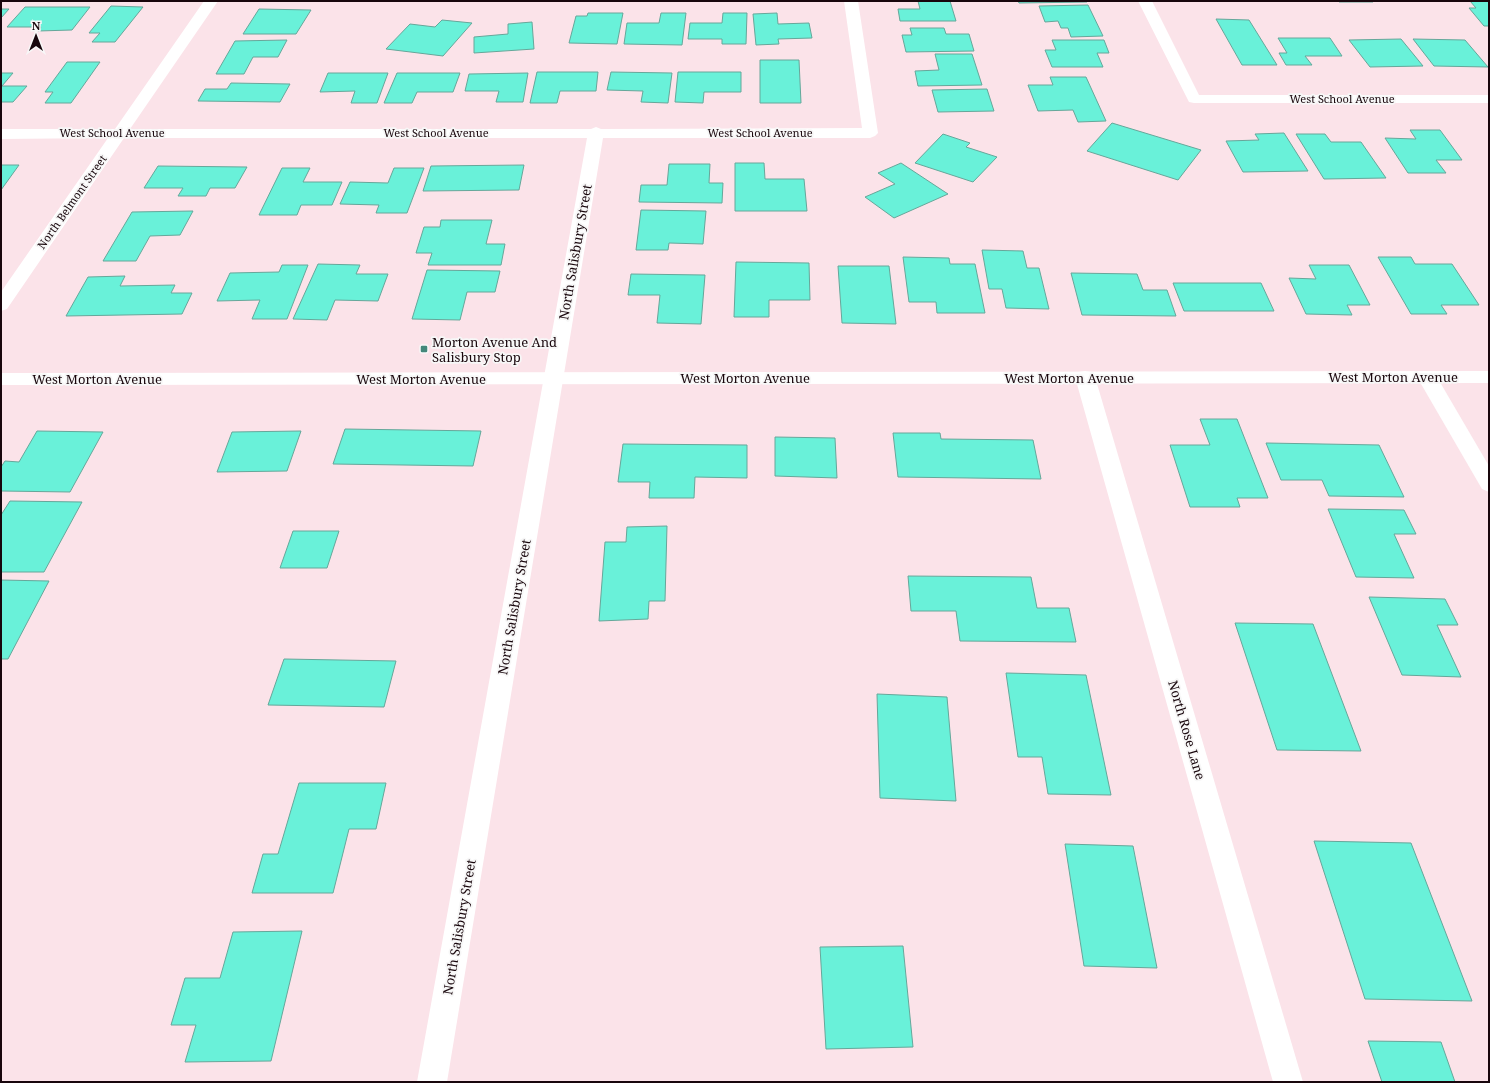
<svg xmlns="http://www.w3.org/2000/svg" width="1490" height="1083" viewBox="0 0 1490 1083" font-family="'Noto Serif',serif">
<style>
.building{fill:#69f1d9;stroke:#66a79a}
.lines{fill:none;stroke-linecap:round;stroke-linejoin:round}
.minor{fill:#fff;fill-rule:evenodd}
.major{fill:#fff;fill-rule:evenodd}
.poi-dot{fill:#43877a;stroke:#f7f7f7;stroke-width:1.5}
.labels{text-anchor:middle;stroke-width:3.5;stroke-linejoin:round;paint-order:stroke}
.far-street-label{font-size:11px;fill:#18060c;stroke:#f7f7f7}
.street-label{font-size:13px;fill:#18060c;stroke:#f7f7f7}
.poi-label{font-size:13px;fill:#18060c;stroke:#f7f7f7;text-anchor:start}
</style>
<rect width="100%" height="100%" fill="#fbe3e9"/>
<!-- building -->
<g class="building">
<polygon points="918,1 950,1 956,21 900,21 898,9 920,9"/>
<polygon points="1018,1 1086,1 1087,2 1019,3"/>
<polygon points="1338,1 1372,1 1373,2 1339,2"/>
<polygon points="1470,1 1489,1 1489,26 1484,26 1469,8 1476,8"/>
<polygon points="1088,5 1103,36 1071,37 1068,28 1061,28 1058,21 1045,22 1039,6"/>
<polygon points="111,6 143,7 115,42 92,42 100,33 89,33"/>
<polygon points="25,7 90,7 72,30 38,31 41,27 7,27"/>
<polygon points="1,9 9,9 1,18"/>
<polygon points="259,9 311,10 296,34 243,34"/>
<polygon points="588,13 623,13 617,44 569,43 576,16 587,16"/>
<polygon points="661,13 686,13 682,45 624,44 627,23 659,23"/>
<polygon points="723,13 747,13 746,44 722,44 722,39 688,39 690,23 722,23"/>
<polygon points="777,13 778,24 809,23 812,38 778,39 779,44 756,45 753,14"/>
<polygon points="1216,19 1249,20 1277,65 1242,65"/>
<polygon points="442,20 472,23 443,56 386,49 410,24 435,27"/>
<polygon points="532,22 534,49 474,53 474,37 508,34 508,24"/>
<polygon points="910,28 944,28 946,34 969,34 974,51 906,52 902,35 912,35"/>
<polygon points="1278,38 1330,38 1342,56 1305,56 1312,65 1286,65 1279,53 1287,53"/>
<polygon points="1401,39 1423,66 1370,67 1349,40"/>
<polygon points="1413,39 1465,40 1488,67 1434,66"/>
<polygon points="287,40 278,57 253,57 244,74 216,74 235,41"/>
<polygon points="1052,40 1104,40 1109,53 1097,53 1103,67 1052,67 1045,50 1056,50"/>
<polygon points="935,54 972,54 982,85 918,86 915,71 939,70"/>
<polygon points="760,60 799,60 801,103 760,103"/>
<polygon points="67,62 100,62 71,103 45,103 53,92 45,92"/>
<polygon points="537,72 598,72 596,91 560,91 557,103 530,103"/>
<polygon points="611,72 672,73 668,103 641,102 643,91 607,90"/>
<polygon points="678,72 741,72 741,92 704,92 703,103 675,102"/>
<polygon points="1,73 13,73 2,86 27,86 13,102 1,102"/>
<polygon points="328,73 388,73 377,103 351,103 355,91 320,92"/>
<polygon points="397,73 460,73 453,92 417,92 412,103 384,103"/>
<polygon points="528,73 523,102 496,102 499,91 465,91 469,74"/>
<polygon points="1050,77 1086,77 1106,121 1078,122 1073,110 1038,111 1028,85 1053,85"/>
<polygon points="231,83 290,84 280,102 198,101 205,89 227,89"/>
<polygon points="987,89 994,111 938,112 932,90"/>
<polygon points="1112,123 1201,150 1178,180 1087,151"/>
<polygon points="1410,130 1440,130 1462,160 1436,160 1446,173 1408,173 1385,138 1416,139"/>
<polygon points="1284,133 1308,171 1243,172 1226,141 1259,140 1255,134"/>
<polygon points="943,134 970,143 966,147 997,157 973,182 915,163"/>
<polygon points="1296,134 1325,134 1331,142 1361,142 1386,178 1324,179"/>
<polygon points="735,163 764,163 765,179 804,179 807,211 735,211"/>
<polygon points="901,163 948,194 894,218 865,197 895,184 878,173"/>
<polygon points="669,164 710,164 709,183 723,183 722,203 639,202 641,185 667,185"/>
<polygon points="1,165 19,165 1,190"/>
<polygon points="524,165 519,190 423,191 431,166"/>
<polygon points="158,166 247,167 235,188 210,188 206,196 178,196 183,188 144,188"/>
<polygon points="282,168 310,168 303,182 342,182 332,205 301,205 297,215 259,215"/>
<polygon points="394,168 424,168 407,213 376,213 379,205 340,204 350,182 388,183"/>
<polygon points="641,210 706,211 703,244 669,243 668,250 636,250"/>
<polygon points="193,211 180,235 150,236 136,261 103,261 132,212"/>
<polygon points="441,220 492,220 486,244 505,244 501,265 428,265 432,253 416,253 424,227 440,227"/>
<polygon points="982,250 1023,251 1027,268 1039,268 1049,309 1006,308 1002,289 989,289"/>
<polygon points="903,257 949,258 950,264 975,264 985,313 937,313 936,302 909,302"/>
<polygon points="1378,257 1411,257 1415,264 1452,264 1479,305 1441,305 1447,314 1411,314"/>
<polygon points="736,262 809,263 810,300 769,300 769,317 734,317"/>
<polygon points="318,264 360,265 356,274 388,274 378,301 335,300 327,320 293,319"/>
<polygon points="282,265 308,265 287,319 252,319 260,300 217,301 230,273 279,272"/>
<polygon points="1309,265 1349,265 1370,305 1347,305 1352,315 1306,314 1289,278 1316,279"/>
<polygon points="838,266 889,266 896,324 842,323"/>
<polygon points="427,270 500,271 495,292 467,292 460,320 412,319"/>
<polygon points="1071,273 1137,274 1143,290 1167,290 1176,316 1082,315"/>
<polygon points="631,274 705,275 701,324 657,323 660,295 628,295"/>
<polygon points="125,276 120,286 175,285 171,293 192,293 182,314 66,316 88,277"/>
<polygon points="1173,283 1261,283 1274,311 1184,311"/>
<polygon points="1200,419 1237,419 1268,498 1237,498 1240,507 1190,507 1170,445 1210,445"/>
<polygon points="345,429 481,431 473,466 333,464"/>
<polygon points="37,431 103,432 70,492 1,491 1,467 5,461 19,462"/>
<polygon points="301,431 287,471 217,472 232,432"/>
<polygon points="893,433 940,433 941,439 1033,440 1041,479 898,477"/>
<polygon points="775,437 835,438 837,478 775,476"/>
<polygon points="1266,443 1379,445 1404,497 1329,496 1322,480 1281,480"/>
<polygon points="623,444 747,445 747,478 695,477 694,498 649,498 650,482 618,482"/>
<polygon points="10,501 82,502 44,572 1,572 1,515"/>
<polygon points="1328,509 1404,510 1416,534 1394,534 1414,578 1356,577"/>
<polygon points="667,526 665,601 649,601 648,619 599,621 605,542 626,542 627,527"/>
<polygon points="293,531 339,531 327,568 280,568"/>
<polygon points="908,576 1031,577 1037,608 1069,608 1076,642 960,641 956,611 911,611"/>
<polygon points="1,580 49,581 8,659 1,659"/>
<polygon points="1369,597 1445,599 1458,625 1437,625 1461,677 1402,675"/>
<polygon points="1235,623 1313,624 1361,751 1277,750"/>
<polygon points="284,659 396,661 384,707 268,705"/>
<polygon points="1006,673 1086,675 1111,795 1048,794 1042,757 1018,757"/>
<polygon points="877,694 947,697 956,801 880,798"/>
<polygon points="299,783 386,783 376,829 349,829 333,893 252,893 263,854 278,854"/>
<polygon points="1314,841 1411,843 1472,1001 1365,999"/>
<polygon points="1065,844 1133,846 1157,968 1084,966"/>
<polygon points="302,931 271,1061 185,1062 196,1025 171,1025 185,978 220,978 233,932"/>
<polygon points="903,946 913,1047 826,1049 820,947"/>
<polygon points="1368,1041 1441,1042 1455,1082 1382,1082"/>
</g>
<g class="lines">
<!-- minor -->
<g class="minor">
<polygon points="204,1 218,1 130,129 591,129 596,127 601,129 862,128 844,1 858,1 878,133 875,136 870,138 603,138 447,1082 417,1082 587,138 124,138 7,309 1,311 1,292 108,138 1,139 1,129 115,129"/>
<polygon points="1138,1 1152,1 1199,95 1489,95 1489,103 1194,103 1189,102"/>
<polygon points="1085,371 1092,372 1095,377 1303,1082 1273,1082 1075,377 1078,372"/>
<polygon points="1427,371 1434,372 1489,466 1489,492 1482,489 1417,377 1420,372"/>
</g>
<!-- major -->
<polygon class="major" points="1489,371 1489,383 1,385 1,373"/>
</g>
<!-- markers -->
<rect class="poi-dot" x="420" y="345" width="8" height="8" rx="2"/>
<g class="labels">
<!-- far-street labels -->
<g class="far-street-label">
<text x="1342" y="103">West School Avenue</text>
<text x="112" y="137">West School Avenue</text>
<text x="436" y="137">West School Avenue</text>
<text x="760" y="137">West School Avenue</text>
<text transform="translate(72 202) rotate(-55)" y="4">North Belmont Street</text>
</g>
<!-- street labels -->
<g class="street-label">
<text transform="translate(575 252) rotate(-80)" y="5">North Salisbury Street</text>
<text x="1393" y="382">West Morton Avenue</text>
<text x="745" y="383">West Morton Avenue</text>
<text x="1069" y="383">West Morton Avenue</text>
<text x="97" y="384">West Morton Avenue</text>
<text x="421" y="384">West Morton Avenue</text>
<text transform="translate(514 607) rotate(-80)" y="5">North Salisbury Street</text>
<text transform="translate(1187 730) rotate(74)" y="5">North Rose Lane</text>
<text transform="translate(459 927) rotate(-80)" y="5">North Salisbury Street</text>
</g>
<!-- poi labels -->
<g class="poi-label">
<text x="432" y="347">Morton Avenue And<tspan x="432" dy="15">Salisbury Stop</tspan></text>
</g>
</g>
<!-- border -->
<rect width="1490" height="1083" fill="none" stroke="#18060c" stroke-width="4"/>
<!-- north arrow -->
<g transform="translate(36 36)" stroke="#f7f7f7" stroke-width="3" paint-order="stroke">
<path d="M0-3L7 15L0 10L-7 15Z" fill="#18060c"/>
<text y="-6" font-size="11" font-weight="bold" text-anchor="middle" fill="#18060c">N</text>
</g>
</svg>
